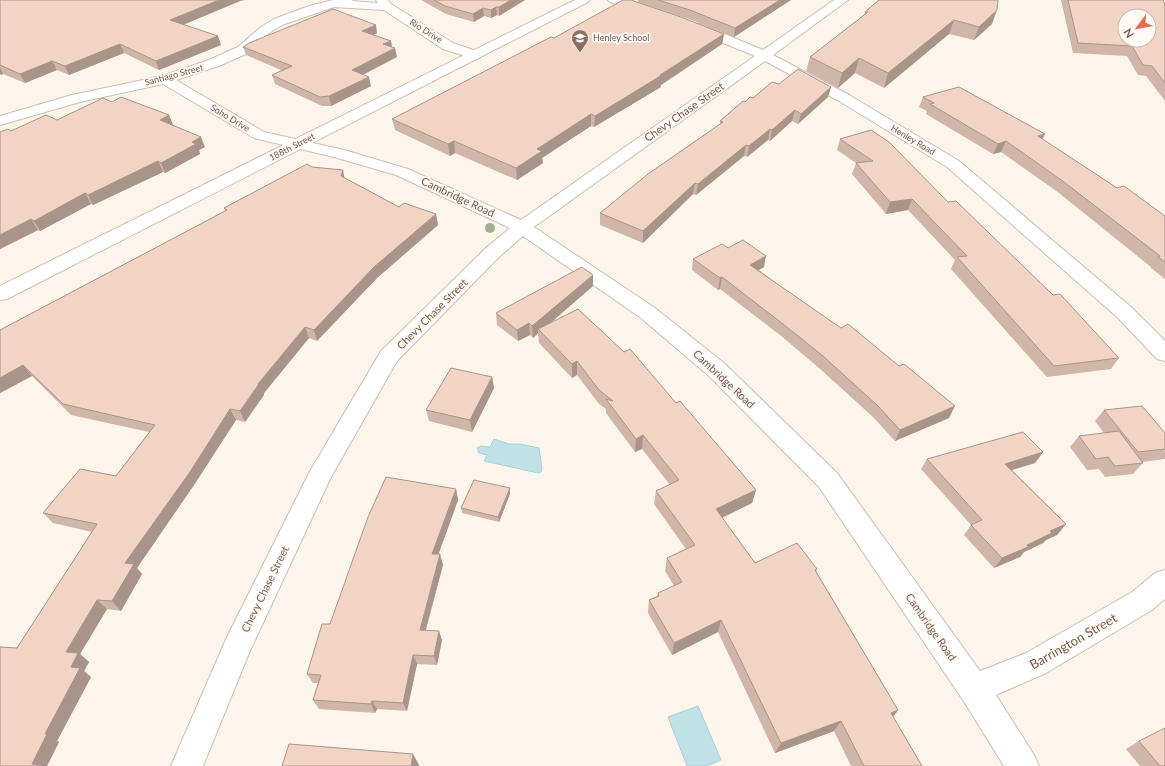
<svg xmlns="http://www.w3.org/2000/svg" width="1165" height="766" viewBox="0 0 1165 766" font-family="Lato,sans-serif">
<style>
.water{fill:#c0e2e7;stroke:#a6d2d8}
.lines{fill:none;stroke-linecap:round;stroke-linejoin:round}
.street-casing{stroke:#cfbdb0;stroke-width:2}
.secondary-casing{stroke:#d5bfb0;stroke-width:2}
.street{fill:#fff;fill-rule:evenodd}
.secondary{fill:#fff;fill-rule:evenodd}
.tree{fill:#a0b08f}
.wall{fill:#cfb6a9}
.shaded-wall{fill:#a99489}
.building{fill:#f1d4c4;stroke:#a99489;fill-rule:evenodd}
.labels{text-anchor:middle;stroke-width:3.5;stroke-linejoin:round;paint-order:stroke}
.far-street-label{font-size:9px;fill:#785b4e;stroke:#fff9f3}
.far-education-label{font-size:9px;fill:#785e54;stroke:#fff9f3;text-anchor:start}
.street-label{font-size:11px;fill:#785b4e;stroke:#fff9f3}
.near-street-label{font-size:13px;fill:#785b4e;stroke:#fff9f3}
</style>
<rect width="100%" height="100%" fill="#fcf5ec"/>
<!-- water -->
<g class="water">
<polygon points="494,439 509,444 520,444 539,448 542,469 541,472 538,473 484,461 487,455 479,453 477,448 481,446 490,447"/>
<polygon points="698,706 721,760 706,766 687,766 668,717"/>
</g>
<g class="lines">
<!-- street casing -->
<g class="street-casing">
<g id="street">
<polygon points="333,0 353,0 352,1 378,3 376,0 388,0 391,4 453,43 479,52 481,55 479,58 474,59 443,49 384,10 334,7 282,25 269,33 248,53 219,66 176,80 264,132 344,150 408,169 521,220 755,56 692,30 690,27 692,24 700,24 763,50 834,0 848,0 773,55 849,95 959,161 1131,307 1165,341 1165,361 1157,359 1117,317 947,167 839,101 765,61 534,227 655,308 725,364 837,473 980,671 1026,653 1132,592 1155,573 1165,570 1165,599 1152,610 1046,673 996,695 1034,755 1039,766 1004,766 963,700 819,487 709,376 641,318 523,236 500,256 397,361 331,477 249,653 203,766 171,766 227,637 309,473 381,351 486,248 510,228 396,175 334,157 254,138 163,84 80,102 0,125 0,116 72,95 162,76 209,60 238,47 261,27 274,19 309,6"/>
<polygon points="608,0 626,0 652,8 654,11 652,14 648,15 610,2"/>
</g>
</g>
<!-- secondary casing -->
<g class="secondary-casing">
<polygon id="secondary" points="575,0 590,0 588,2 7,299 0,300 0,286"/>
</g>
<!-- street -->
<use href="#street" class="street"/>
<!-- secondary -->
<use href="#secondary" class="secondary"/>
</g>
<!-- trees -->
<circle class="tree" cx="490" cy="228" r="5"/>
<!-- wall -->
<g class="wall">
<polygon points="0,0 240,1 183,25 218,36 221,45 159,70 124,53 69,75 57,70 25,83 3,74 1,75 0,74"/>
<polygon points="421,0 525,0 499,16 497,15 491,18 484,16 474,22 446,14"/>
<polygon points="638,0 791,0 734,37 689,19 638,2"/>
<polygon points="879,0 992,24 974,40 949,34 884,88 855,73 838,88 806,71 810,57 864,15 865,12"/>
<polygon points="1061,0 1163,0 1165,4 1165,101 1146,76 1138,75 1127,56 1073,53"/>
<polygon points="377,33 374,35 391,41 392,47 397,57 363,75 371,86 331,106 322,106 275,84 272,75 283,71 246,55 243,47"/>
<polygon points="724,34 722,44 661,85 661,87 594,127 591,126 542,158 543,163 517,180 455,153 450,156 395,130 392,119 554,38"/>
<polygon points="779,84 831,87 828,97 798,124 792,121 770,141 768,140 747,157 744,156 696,195 693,194 643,243 600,225 600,213 720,124 720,121 745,102"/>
<polygon points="923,97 1042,139 1117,188 1165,216 1165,279 1151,268 1151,267 1059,193 1001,152 993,154 926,114 927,111 919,107"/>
<polygon points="112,102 169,115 173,125 205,147 199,150 200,154 165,173 163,172 93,205 91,204 40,231 38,230 0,249 0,132 11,131 57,120"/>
<polygon points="840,139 948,202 1053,295 1119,358 1111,369 1047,377 951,269 955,260 908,210 886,214 852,174 856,163 837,150"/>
<polygon points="312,167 345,178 399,207 436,214 438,225 377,278 317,341 309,338 264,393 264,395 245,422 236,420 196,482 137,568 142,574 121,611 107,609 80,654 89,662 84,671 91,677 57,741 59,742 47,766 17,648 92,532 53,523 43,513 116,476 149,432 71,415 32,376 0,393 0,330 225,211 224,208"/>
<polygon points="728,248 764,267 759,270 949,418 895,441 873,417 819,368 780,335 720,289 718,290 692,270 693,259"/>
<polygon points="593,286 549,324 676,403 756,490 752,503 722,518 755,563 817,569 816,571 898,710 893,717 922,766 851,766 834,731 775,753 718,632 672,655 648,613 649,600 657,596 658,593 674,586 665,571 667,558 686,549 654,504 656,491 670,485 642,449 635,452 606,413 606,409 599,404 577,375 572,378 539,343 538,333 533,338 530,335 518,341 497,325 496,313"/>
<polygon points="492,377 494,388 472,432 429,421 426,410"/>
<polygon points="1104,410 1165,433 1165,459 1142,462 1143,463 1133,474 1105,477 1099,469 1087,470 1070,447 1079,436 1104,433 1095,421"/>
<polygon points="1043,452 1035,463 1012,470 1066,524 1057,535 1046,540 1043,543 1024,552 1020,557 994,568 964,535 971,525 921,469 927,459"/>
<polygon points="510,488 510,494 499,522 462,513 461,508"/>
<polygon points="456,489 458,500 438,554 443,565 426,630 442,640 437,665 417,664 407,711 377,709 375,713 319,709 313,700 318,683 313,683 307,674 330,624"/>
<polygon points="1139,741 1165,766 1140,766 1126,749"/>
</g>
<!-- shaded-wall -->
<g class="shaded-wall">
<polygon points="219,0 245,0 240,1 173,29 170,20"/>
<polygon points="511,0 525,0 499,16 499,7"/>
<polygon points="780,0 791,0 734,37 735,28"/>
<polygon points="496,7 497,15 491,18 491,10"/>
<polygon points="483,8 484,16 474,22 473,14"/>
<polygon points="997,10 992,24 974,40 979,27"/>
<polygon points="954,20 949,34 884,88 888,73"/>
<polygon points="376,25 377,33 363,40 362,31"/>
<polygon points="724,34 722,44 661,85 661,87 594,127 595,116 660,75"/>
<polygon points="218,36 221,45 159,70 156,61"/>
<polygon points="391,41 392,49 383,44"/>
<polygon points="120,44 124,53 69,75 65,66"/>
<polygon points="395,48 397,57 354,79 352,70"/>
<polygon points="859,58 855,73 838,88 842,73"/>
<polygon points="52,61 57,70 25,83 20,74"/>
<polygon points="0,68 3,74 1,75 0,73"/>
<polygon points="369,77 371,86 331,106 329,96"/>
<polygon points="831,87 828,97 798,124 801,114"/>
<polygon points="795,110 792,121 770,141 772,130"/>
<polygon points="591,114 591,126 542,158 543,163 517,180 516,168 537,149"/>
<polygon points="169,115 173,125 160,120"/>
<polygon points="770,129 768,140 747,157 749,146"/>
<polygon points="1045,134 1040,145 1038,136"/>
<polygon points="201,137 205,147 199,150 200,154 165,173 161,163 192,142"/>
<polygon points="454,141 455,153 450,156 448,144"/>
<polygon points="1006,141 1001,152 993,154 998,144"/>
<polygon points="746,145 744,156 696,195 698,184"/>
<polygon points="158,161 163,172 93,205 88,195"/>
<polygon points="343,170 345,181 341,176"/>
<polygon points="695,183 693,194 643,243 643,231"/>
<polygon points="85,193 91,204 40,231 34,221"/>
<polygon points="912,199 908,210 886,214 890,202"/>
<polygon points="436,214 438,225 377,278 317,341 314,330 374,267"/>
<polygon points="31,219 38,230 0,249 0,235"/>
<polygon points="766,256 764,267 748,276 750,265"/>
<polygon points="593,275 593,286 540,332 538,329 538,333 533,338 532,326"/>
<polygon points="722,277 720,289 718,290 720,278"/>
<polygon points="529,323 530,335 518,341 517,330"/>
<polygon points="305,327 309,338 264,393 264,395 245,422 240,411 258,384"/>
<polygon points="577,361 577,375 572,378 572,364"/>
<polygon points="23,365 32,376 0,393 0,378"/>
<polygon points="492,377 494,388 472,432 470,420"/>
<polygon points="955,406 949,418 895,441 900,430"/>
<polygon points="230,409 236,420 196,482 137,568 142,574 121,611 112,601 125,563"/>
<polygon points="643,435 642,449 635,452 636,439"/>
<polygon points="1043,452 1035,463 998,474 1005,464"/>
<polygon points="510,488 510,494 499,522 498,517"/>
<polygon points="456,489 458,500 435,564 432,554"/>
<polygon points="756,490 752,503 713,522 716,509"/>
<polygon points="1066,524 1057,535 1046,540 1043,543 1024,552 1020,557 994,568 1002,558 1050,531"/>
<polygon points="440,554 443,565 423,639 420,630"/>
<polygon points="97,600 107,609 80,654 89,662 84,671 91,677 57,741 59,742 47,766 35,766 32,764 45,734 71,667 66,652"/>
<polygon points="721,620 718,632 672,655 674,643"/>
<polygon points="439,631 442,640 437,665 434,656"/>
<polygon points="413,655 417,664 407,711 403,703"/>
<polygon points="372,701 377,709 375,713 371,704"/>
<polygon points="898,710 890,721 891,713"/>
<polygon points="841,721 834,731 775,753 781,743"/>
<polygon points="413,754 419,765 419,766 411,766"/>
</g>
<!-- building -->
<g class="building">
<polygon points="0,0 219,0 170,20 218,36 156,61 120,44 65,66 52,61 20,74 0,65"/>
<polygon points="434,0 511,0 499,7 496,7 491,10 483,8 473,14 445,6"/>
<polygon points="623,0 631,0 681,17 724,34 660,75 662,75 595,116 591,114 537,149 542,151 516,168 454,141 448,144 392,119 551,37 554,38"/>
<polygon points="658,0 780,0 735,28 690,10"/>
<polygon points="879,0 998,0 997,10 979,27 954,20 888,73 859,58 842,73 810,57 868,12 865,12"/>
<path d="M1068 0H1163L1165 4V83L1152 66 1143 65 1132 46 1078 43ZM1125 16H1149V40H1125Z"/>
<polygon points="333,9 376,25 362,31 391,41 383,44 395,48 352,70 369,77 329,96 320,97 272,75 292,66 243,47 249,43"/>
<polygon points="798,69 831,87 801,114 795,110 772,130 770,129 749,146 746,145 698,184 695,183 643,231 600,213 648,174 723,122 720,121 743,101 745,102 750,97 753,98 772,82 779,84"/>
<polygon points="959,87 1045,134 1038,136 1117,188 1124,186 1165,216 1165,262 1158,257 1160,256 1064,182 1006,141 998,144 930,104 934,103 923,97"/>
<polygon points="121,97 169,115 160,120 201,137 192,142 196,144 161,163 158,161 88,195 85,193 34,221 31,219 0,235 0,132 8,129 11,131 46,115 57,120 103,98 112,102"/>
<polygon points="871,130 889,142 948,202 956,201 1053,295 1060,294 1119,358 1054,366 957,257 967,256 912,199 890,202 856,163 873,161 840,139"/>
<polygon points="307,164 312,167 343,170 341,176 399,207 404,203 436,214 374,267 314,330 305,327 258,384 259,384 240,411 230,409 190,472 125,563 134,564 112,601 97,600 66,652 78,653 71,667 80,668 45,734 47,734 32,764 40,765 40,766 0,766 0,647 17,648 97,524 43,513 80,469 116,476 155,425 63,404 23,365 0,378 0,330 227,210 224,208"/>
<polygon points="743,240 766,256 750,265 841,328 848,324 899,366 904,364 955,406 900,430 878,406 823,356 783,324 722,277 720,278 693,259 722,244 728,248"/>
<polygon points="582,267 593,275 532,326 529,323 517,330 496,313"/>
<polygon points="578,309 624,352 630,349 676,403 680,401 756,490 716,509 755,563 797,543 817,569 815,570 898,710 891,713 922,766 864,766 841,721 781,743 721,620 674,643 649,600 659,596 658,593 682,582 667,558 695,545 656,491 679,480 643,435 636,439 606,399 613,401 599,390 577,361 572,364 538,329"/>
<polygon points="451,368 492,377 470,420 426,410"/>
<polygon points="1142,406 1165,433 1165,449 1138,452 1104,410"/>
<polygon points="1119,431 1143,463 1115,466 1108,457 1096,459 1079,436"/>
<polygon points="1023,432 1043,452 1005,464 1066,524 1050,531 1052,533 1027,545 1028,547 1002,558 971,525 982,520 927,459"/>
<polygon points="386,477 456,489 432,554 440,554 420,630 439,631 434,656 413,655 403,703 372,701 371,704 313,700 321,675 307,674 322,624 330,624 368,517"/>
<polygon points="474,480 510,488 498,517 461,508"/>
<polygon points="1165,728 1165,766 1160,766 1139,741"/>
<polygon points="289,744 413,754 411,766 282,766"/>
</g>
<!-- icons -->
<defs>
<g id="school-pin" transform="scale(0.9)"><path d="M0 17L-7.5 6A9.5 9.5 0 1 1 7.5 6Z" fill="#8d6e63" stroke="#fff9f3"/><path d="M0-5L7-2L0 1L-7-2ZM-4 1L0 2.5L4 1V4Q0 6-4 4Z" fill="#fff"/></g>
</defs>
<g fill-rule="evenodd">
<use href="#school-pin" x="580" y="38"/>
</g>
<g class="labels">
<!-- far-street labels -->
<g class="far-street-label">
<text transform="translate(426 31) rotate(32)" y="3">Rio Drive</text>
<text transform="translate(174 75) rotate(-15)" y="3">Santiago Street</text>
<text transform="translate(230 118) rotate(31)" y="3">Soho Drive</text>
<text transform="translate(913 140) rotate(31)" y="3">Henley Road</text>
<text transform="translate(292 147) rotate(-27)" y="3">188th Street</text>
</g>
<!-- far-education labels -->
<g class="far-education-label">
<text x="593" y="41">Henley School</text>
</g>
<!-- street labels -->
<g class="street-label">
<text transform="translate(684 112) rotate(-35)" y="4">Chevy Chase Street</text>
<text transform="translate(458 197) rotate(25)" y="4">Cambridge Road</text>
<text transform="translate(432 314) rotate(-45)" y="4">Chevy Chase Street</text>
<text transform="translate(724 379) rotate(43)" y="4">Cambridge Road</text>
<text transform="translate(265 589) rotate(-64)" y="4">Chevy Chase Street</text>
<text transform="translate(931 627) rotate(55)" y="4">Cambridge Road</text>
</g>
<!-- near-street labels -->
<g class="near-street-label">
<text transform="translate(1073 641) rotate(-30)" y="5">Barrington Street</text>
</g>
</g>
<!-- north arrow -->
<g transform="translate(1137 28) rotate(238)"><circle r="19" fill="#fff9f3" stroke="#c9bab1"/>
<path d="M0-3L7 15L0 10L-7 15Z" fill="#e26f55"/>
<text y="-6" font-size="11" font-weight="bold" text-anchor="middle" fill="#785b4e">N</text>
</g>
</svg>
